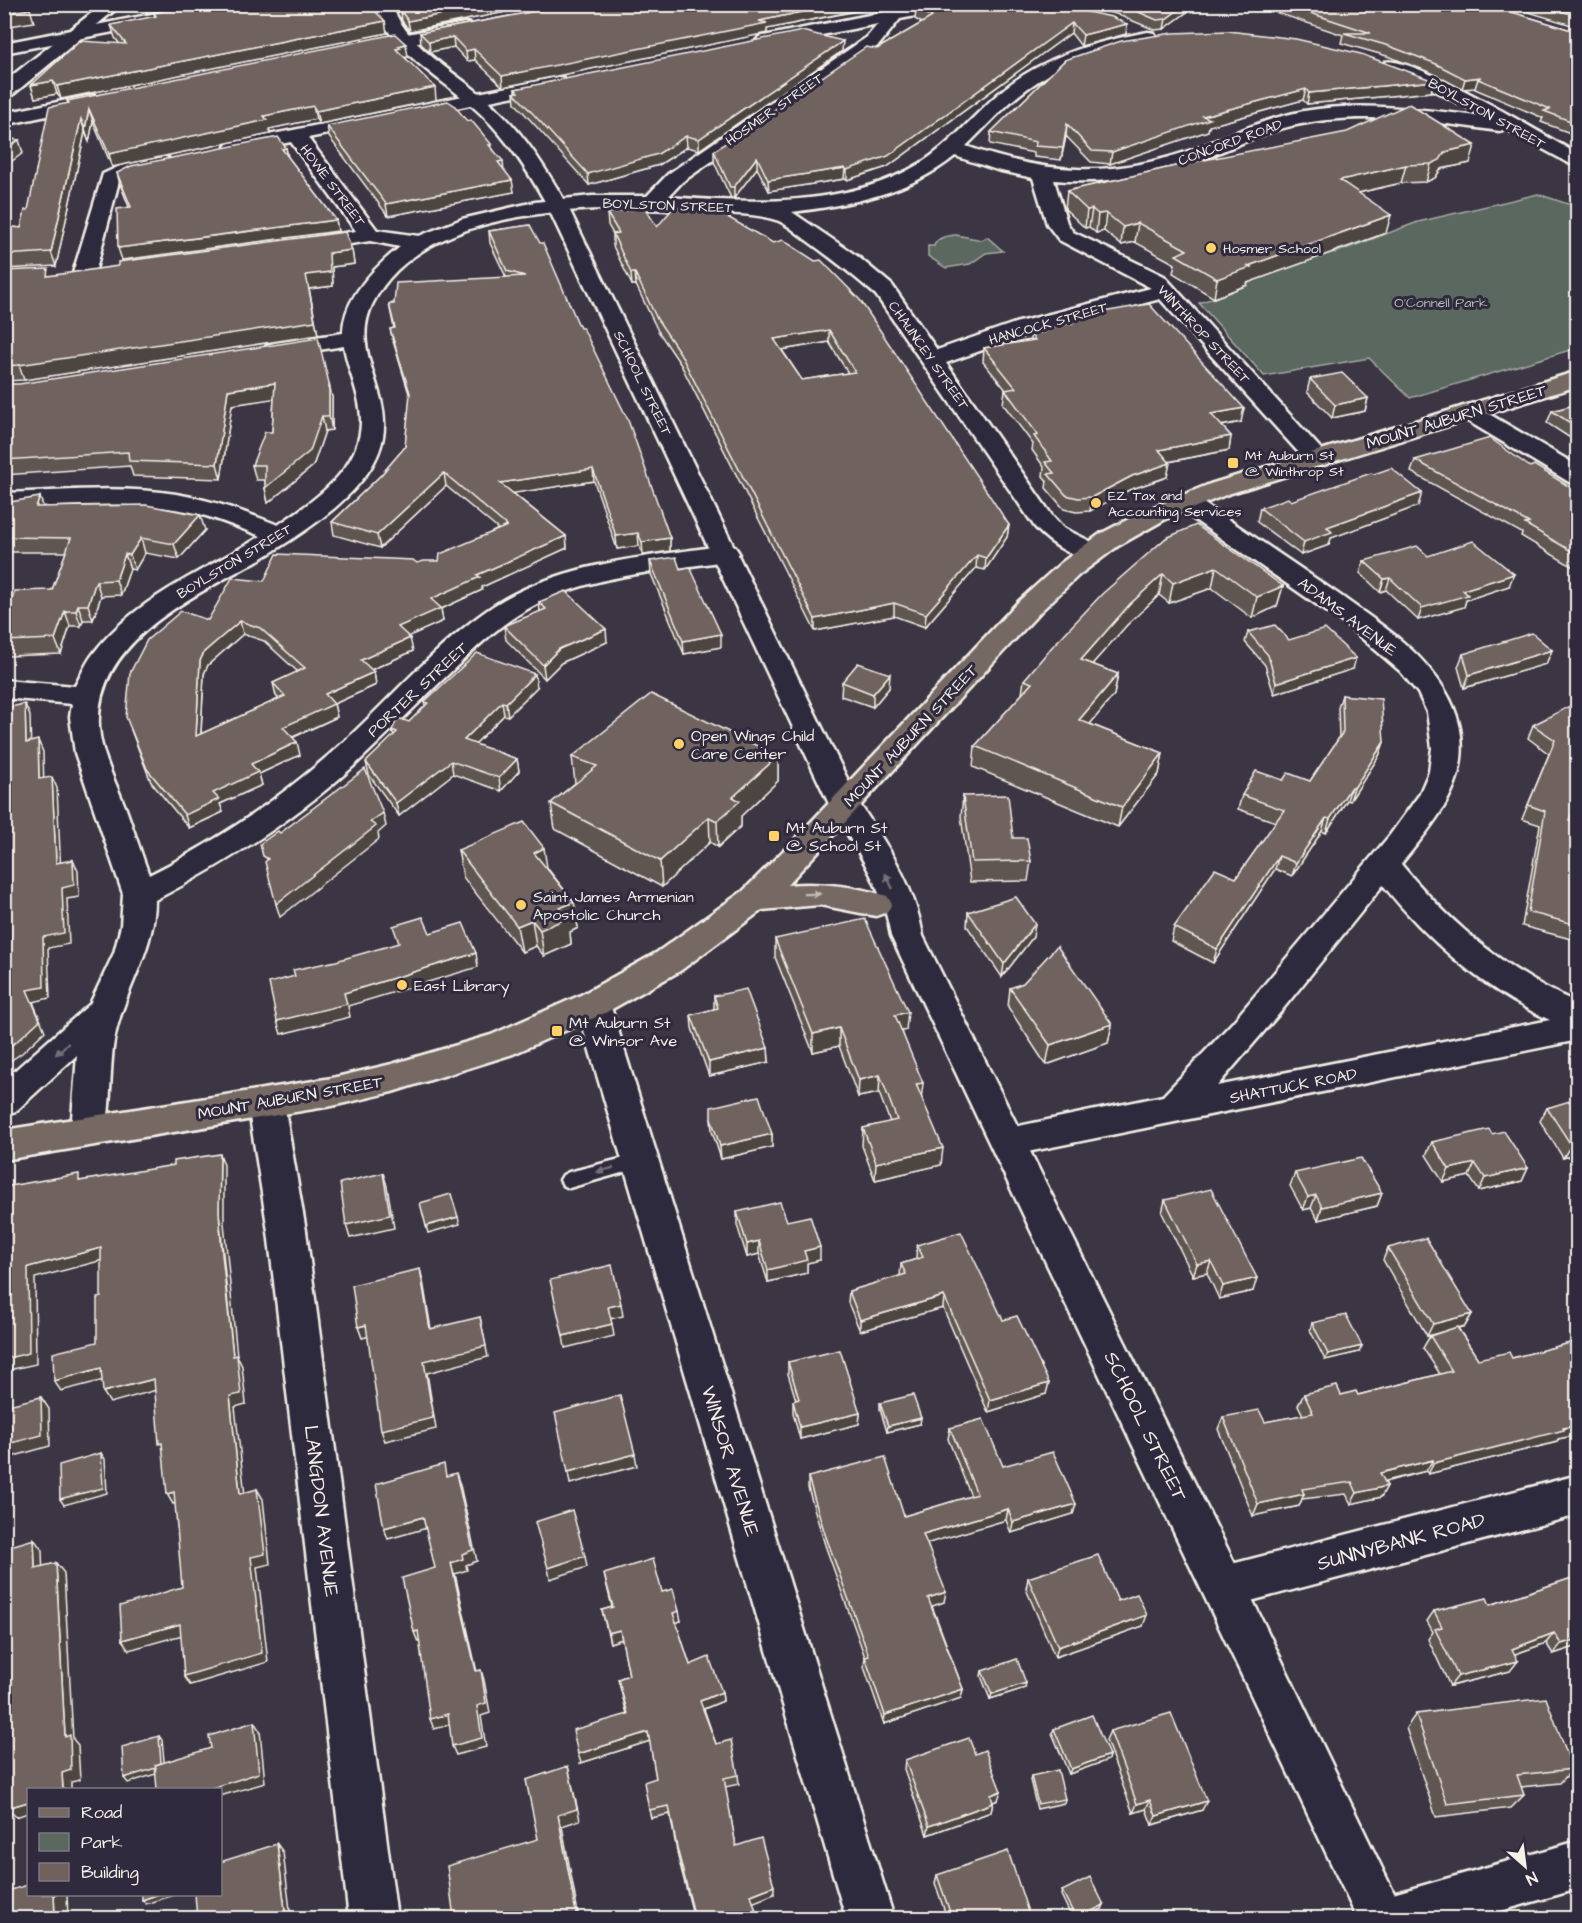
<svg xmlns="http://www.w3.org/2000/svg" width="1582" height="1923" viewBox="0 0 1582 1923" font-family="'Architects Daughter',sans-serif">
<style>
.green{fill:#5a685f;stroke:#a7aca4;stroke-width:1.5}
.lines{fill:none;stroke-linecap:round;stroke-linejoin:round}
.service-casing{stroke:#f4f1e8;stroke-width:5}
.minor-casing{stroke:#f4f1e8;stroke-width:5}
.tertiary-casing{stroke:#f4f1e8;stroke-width:5}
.primary-casing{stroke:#f4f1e8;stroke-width:5}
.service{fill:#2f2a3d;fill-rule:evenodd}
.minor{fill:#2f2a3d;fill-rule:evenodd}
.tertiary{fill:#2f2a3d;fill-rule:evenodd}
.primary{fill:#766964;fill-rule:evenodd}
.wall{fill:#5f5451;stroke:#f4f1e8;stroke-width:1.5;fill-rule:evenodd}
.shaded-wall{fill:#4e4542;stroke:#f4f1e8;stroke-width:1.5}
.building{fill:#6f625e;stroke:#f4f1e8;stroke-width:1.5;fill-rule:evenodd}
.oneway{fill:#747079}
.oneway2{fill:#c2bbb3}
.poi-dot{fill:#ffd166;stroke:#2f2a3d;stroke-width:2}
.labels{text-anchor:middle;stroke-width:6;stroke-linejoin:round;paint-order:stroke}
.far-street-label{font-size:14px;fill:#f4f1e8;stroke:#2f2a3d}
.far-poi-label{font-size:14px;fill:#f4f1e8;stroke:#2f2a3d;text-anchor:start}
.far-park-label{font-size:14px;fill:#b6bab1;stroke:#2f2a3d}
.street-label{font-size:16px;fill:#f4f1e8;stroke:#2f2a3d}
.poi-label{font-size:16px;fill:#f4f1e8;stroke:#2f2a3d;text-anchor:start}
.near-street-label{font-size:20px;fill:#f4f1e8;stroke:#2f2a3d}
</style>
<rect width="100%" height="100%" fill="#3c3544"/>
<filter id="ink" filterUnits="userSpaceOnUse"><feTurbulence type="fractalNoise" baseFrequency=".0167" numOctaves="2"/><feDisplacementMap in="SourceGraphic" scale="12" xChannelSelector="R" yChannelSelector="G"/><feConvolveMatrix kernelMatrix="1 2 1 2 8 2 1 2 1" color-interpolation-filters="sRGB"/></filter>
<g filter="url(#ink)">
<!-- green -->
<g class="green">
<polygon points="1538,194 1577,207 1577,348 1410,398 1369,358 1264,376 1199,303 1246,286 1239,280 1329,249 1335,253 1418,222"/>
<path d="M956 235 982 240 987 237 1003 251 986 253 970 264 946 268 928 256V246H934C937 237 947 236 956 235Z"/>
</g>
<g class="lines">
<!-- service casing -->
<g class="service-casing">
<polygon id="service" points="640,1154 646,1156 649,1161 646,1166 569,1188 563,1185 560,1180 563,1175 569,1172"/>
</g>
<!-- minor casing -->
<g class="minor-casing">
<g id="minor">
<polygon points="204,4 241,4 233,9 4,53 4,43"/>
<path d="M924 4H960L958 8 900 19 879 45 682 182 668 197C751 203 847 208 921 163 951 144 973 116 999 93 1041 57 1094 42 1148 32L1154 33 1157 37 1154 41C1112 51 1070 59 1034 84 1008 101 988 125 966 146 1047 175 1115 178 1197 148 1232 134 1267 118 1304 111 1364 101 1426 110 1486 117L1433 90 1385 70 1382 66 1385 62C1413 55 1545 136 1578 154V168L1506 129 1500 131C1433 122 1362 110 1296 125 1266 131 1239 145 1210 156 1161 175 1107 185 1054 180L1067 223 1073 232 1164 276 1330 459 1327 464 1318 466 1309 464 1160 299 1031 333 946 363 1053 517 1063 528 1100 546 1104 552 1100 558C1078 563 1049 543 1035 527L876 295C853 275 830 257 805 239 797 233 788 225 779 221 754 212 723 214 697 212 602 204 423 203 373 303 342 365 420 408 362 480 339 509 304 532 272 552 210 590 102 631 99 717 97 748 115 780 126 809 134 831 141 853 149 875 222 839 290 792 350 736 397 692 458 622 514 594 579 561 655 556 726 545L735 547 739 553 735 559 726 561C661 571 591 575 533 606 504 621 481 643 458 665 424 697 391 731 357 763 297 818 228 862 155 900 155 951 123 991 114 1041 109 1068 112 1121 102 1141L89 1145 76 1141 71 1131 77 1055 16 1111 4 1115V1080L90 1004 114 953 121 926 123 894 75 753 70 717 72 704 4 698V680L75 686C81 675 86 663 93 654 135 598 203 572 261 536 240 528 218 519 196 513 134 499 68 506 4 509V493C61 491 120 485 176 494 212 500 245 512 278 525 318 498 369 464 360 408 357 387 347 367 344 346L275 357 267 355 264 350 267 345 275 343 343 333C343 298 375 267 400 247L370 241 304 251 297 249 293 245 297 241 356 231 291 142 235 153 228 151 225 147 228 143 558 77 564 78 567 82 564 86 308 138 377 230 419 236 462 219 535 202 592 196H647L668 174 867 37 878 24 765 46 759 45 756 41 759 37ZM955 156 997 170 1033 178 1047 224 1059 240 1151 288 1015 323 937 350 892 285 857 256 792 212C849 205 910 193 955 156Z"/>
<polygon points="465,23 471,24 474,28 471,32 402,45 396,44 393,40 396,36 402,35"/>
<polygon points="92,95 99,97 101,101 99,105 4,125 4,113"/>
<polygon points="161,156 168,158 171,162 168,166 134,174 119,181 95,273 92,278 84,279 76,278 73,273 103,174 120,166"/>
<polygon points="1469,405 1477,407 1578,466 1578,484 1569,482 1461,417 1457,412 1461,407"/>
<path d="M1185 494 1194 497C1243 529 1292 562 1341 596 1372 619 1407 640 1431 671 1452 696 1465 726 1461 759 1457 799 1425 834 1401 864 1449 922 1507 973 1578 1003V1040L1008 1156 995 1151 990 1141 995 1131 1163 1096 1232 1023 1390 835 1419 795 1429 772 1432 748 1427 712 1418 693 1400 671 1349 627 1176 507 1172 502 1176 497ZM1383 885C1428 941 1484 990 1550 1020L1217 1086 1278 1015Z"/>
<polygon points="593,991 605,995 610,1004 894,1918 846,1918 576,1004 581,995"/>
<polygon points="266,1090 279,1094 284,1104 306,1231 397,1918 349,1918 268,1231 248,1104 253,1094"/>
<polygon points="1578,1475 1578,1515 1224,1608 1209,1602 1202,1587 1209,1572 1224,1566"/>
<polygon points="1578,1841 1578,1889 1476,1918 1369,1918 1376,1901 1393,1894"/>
</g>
</g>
<!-- tertiary casing -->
<g class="tertiary-casing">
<g id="tertiary">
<polygon points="103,4 122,4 11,96 4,97 4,82"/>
<path d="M374 4H391C411 54 461 73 497 109 526 136 547 171 567 205L859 803C887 845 915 885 923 936L1239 1572 1406 1918H1357L891 936C883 885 856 849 830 806L547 205C529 173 509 141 482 115 444 78 394 57 374 4Z"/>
</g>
</g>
<!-- primary casing -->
<g class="primary-casing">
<path id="primary" d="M1578 371V386L1228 494 1164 520 1118 546 1079 575 1040 612 787 885C821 882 854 886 887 896L892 904 887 912 876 916 820 905 762 910 680 971 605 1013 513 1054 392 1092 332 1106 4 1160V1130L332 1078 392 1064 491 1035 581 995 656 953 743 891 796 838 1020 600 1061 563 1100 534 1146 510 1210 484Z"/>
</g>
<!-- service -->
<use href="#service" class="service"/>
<!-- minor -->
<use href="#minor" class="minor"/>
<!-- tertiary -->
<use href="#tertiary" class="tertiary"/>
<!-- primary -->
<use href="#primary" class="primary"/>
</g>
<!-- wall -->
<g class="wall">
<polygon points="141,4 190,4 147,13"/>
<polygon points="400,4 546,4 410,31 402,21"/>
<polygon points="573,4 910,4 894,8 887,5 767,29 767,33 503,87 475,60 467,61 454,47 430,52 421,44 420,33"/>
<polygon points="1048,4 1126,34 1081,46 1071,33 887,167 847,180 844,179 769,191 757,168 734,198 731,198 714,162 714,151 877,49 922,23 915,19 916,9"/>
<polygon points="1072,4 1198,4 1164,29 1155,30 1116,14"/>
<polygon points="1251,4 1485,4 1578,32 1578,136 1541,122 1543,118 1475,89 1475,88 1462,89 1432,73 1387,56 1341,43 1343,35"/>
<polygon points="1502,4 1578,4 1578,27"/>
<polygon points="154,13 387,33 61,99 57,94 35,98 31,85 119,43 115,38 111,25 155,17"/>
<polygon points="842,51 699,150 687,147 659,165 589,185 515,103 514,93 515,93 515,89"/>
<polygon points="405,57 436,100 319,124 316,119 269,129 270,134 112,167 93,122 89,142 85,132 56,266 4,269 4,226 21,228 68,103 67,101 408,57"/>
<polygon points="1065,60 1431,92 1307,104 1303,100 1209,126 1208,131 1110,164 1091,162 1066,136 1061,160 1034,157 1034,153 990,144 991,132"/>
<polygon points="327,126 493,149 504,170 514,192 388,216 329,137"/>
<polygon points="286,148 288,157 336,220 338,231 122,260 129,207 120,184 117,173"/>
<polygon points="1470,163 1441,169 1435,178 1426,182 1401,183 1358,193 1386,233 1247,283 1247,285 1214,298 1173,273 1175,264 1135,242 1121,245 1104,231 1096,233 1089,227 1085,228 1065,209 1067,191 1184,164"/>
<path d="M607 213 657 227 724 215 1009 525 1007 537 985 570 976 568 925 627 894 616 815 631 681 365 658 331 636 285H632L613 246V234L608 225ZM829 342 848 373 802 380 782 350Z"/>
<path d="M530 225 670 538V551L643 555 639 546 617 549 594 481 513 493 566 536 567 548 482 587V590L441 609 443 621 408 636 413 651 371 670 374 672 376 685 334 704 337 717 292 738 300 755 259 774 262 785 220 804 223 812 189 828 151 782 131 730 208 620 264 581 439 561 498 529 446 486 380 548 334 535 332 522 381 475 405 447 410 397 393 341 390 329 394 328 389 304 506 277 490 243 489 231ZM243 634 264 641 298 672 273 683 276 696 279 699 201 734 204 674 208 665Z"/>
<polygon points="352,250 354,264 332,267 333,286 309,289 318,335 24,380 4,381 4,271 50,276"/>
<polygon points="1068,318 1241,422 1222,426 1231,436 1229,450 1169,462 1167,477 1129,490 1090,511 1076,512 1064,509 1046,488 1047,481 1043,476 1044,467 1032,450 1033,444 1003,404 1005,390 1006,390 983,362 984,348 1030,340 1030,334 1041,332 1041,329 1068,324"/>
<polygon points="1310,379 1368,398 1365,411 1332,418 1307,392"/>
<polygon points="4,384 332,397 332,430 325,431 313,466 268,503 265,488 265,480 256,480 252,465 272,432 274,398 232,405 221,479 133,476 130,466 4,475"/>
<polygon points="1578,404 1578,443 1547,423 1552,411"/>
<polygon points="1415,460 1530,467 1578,492 1578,570 1521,536 1522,533 1411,472"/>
<polygon points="1291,501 1418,506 1331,538 1329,545 1301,555 1257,522 1260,508"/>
<polygon points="4,503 43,506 205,530 179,559 145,553 135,570 130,569 121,595 101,596 93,620 83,620 81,626 70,626 61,654 7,656 4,651 4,600 52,590 66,552 4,552"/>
<polygon points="1166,538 1283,586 1277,606 1252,618 1212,588 1169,603 1159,595 1127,625 1092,664 1118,674 1114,695 1090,724 1163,753 1159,774 1118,827 973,767 975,746 1022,694 1024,680"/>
<polygon points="1428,556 1509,586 1466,600 1464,607 1418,620 1386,590 1380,592 1360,573 1364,561"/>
<polygon points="650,561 680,569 721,647 684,654 651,574"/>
<polygon points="539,602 607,642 561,663 545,679 506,640 504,626 540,612"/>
<polygon points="1248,632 1289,640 1353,669 1274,694 1265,665 1245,642"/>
<polygon points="1552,650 1546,664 1464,688 1458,667 1463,654"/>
<polygon points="842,682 889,688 873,707 841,696"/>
<polygon points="537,687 508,716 504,715 475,744 517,759 519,771 501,791 453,774 399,816 369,775 366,762 394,736 392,730 409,722 425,706 424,702"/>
<polygon points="1342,695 1384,742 1379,756 1350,801 1347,800 1326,833 1322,831 1292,876 1275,869 1213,963 1171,941 1174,927 1236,878 1276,822 1238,809 1242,795 1283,780 1310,781 1339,738 1338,708"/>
<polygon points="1576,703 1569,820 1577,925 1571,939 1522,926 1540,825 1522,819 1549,754 1528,738 1533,725"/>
<polygon points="778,756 778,781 741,816 741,826 718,847 710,842 662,887 555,829 551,803 575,783 572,757"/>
<polygon points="963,796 1013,838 1031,861 1028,881 970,882 961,816"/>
<polygon points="458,850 548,869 574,902 578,928 570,932 571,944 544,956 536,946 522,952 463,877"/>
<polygon points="968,912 1033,937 1002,977 967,926"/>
<polygon points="775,939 906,1030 902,1031 941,1165 875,1180 862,1146 863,1128 890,1122 879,1093 858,1097 839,1046 813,1052 775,957"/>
<polygon points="1010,988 1112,1024 1108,1043 1046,1065 1008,1007"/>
<polygon points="714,996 768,1048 769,1062 709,1076 692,1028 691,1015 714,1009"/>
<polygon points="1578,1101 1578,1154 1563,1158 1540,1121 1547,1108"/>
<polygon points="711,1118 772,1134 772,1147 721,1159 712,1131"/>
<polygon points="1492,1134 1528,1168 1522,1181 1479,1191 1469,1176 1443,1182 1426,1155 1432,1142"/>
<polygon points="1295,1173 1382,1193 1377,1206 1318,1220 1311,1208 1303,1210 1290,1186"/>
<polygon points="1165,1200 1253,1291 1219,1299 1207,1273 1193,1276 1162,1213"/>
<polygon points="737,1212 787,1221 820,1260 807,1263 807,1273 768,1282 759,1254 747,1257 737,1225"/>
<polygon points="917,1245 1003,1320 1046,1394 988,1412 943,1308 860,1331 848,1303 849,1291 900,1276 901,1264 917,1259 916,1257"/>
<polygon points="1388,1248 1472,1314 1465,1326 1458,1328 1478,1359 1512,1358 1578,1341 1578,1435 1558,1439 1557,1442 1428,1474 1426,1471 1385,1482 1387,1486 1381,1497 1351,1504 1346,1494 1302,1499 1299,1506 1253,1516 1218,1429 1223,1417 1265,1422 1303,1415 1298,1405 1304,1394 1358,1395 1440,1374 1423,1348 1430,1336 1431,1335 1427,1336 1383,1260"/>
<polygon points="1312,1323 1359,1352 1325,1360 1310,1330"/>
<polygon points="788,1362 860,1413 859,1424 800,1439 793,1413 793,1401 796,1400 788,1374"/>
<polygon points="880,1403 920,1424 887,1432 880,1409"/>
<polygon points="950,1428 1003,1466 1076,1504 1073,1514 1011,1533 1006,1520 927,1543 944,1602 932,1606 963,1689 961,1698 884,1724 864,1667 865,1657 825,1545 808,1488 808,1477 904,1516 971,1496 948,1439"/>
<polygon points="604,1574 662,1592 681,1621 676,1622 690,1665 722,1692 723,1701 704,1709 716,1744 738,1775 739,1784 725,1787 736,1846 774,1894 753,1902 758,1918 694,1918 678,1857 670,1814 651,1818 649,1810 656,1778 650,1741 581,1763 627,1714 618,1679 629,1675 622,1639 610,1643 602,1610 612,1607"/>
<polygon points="1578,1576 1578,1646 1553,1654 1546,1643 1515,1654 1510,1671 1450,1686 1428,1639 1433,1632 1427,1621 1434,1611 1490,1605"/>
<polygon points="1028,1578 1118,1601 1143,1626 1055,1657 1026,1589"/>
<polygon points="982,1671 1025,1688 990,1699 981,1676"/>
<polygon points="1416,1714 1573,1769 1560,1783 1521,1787 1524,1795 1511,1808 1436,1817 1406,1728"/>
<polygon points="1054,1729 1109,1755 1108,1760 1069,1774 1052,1733"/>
<polygon points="1110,1731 1202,1810 1152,1825 1146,1809 1133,1813 1106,1740"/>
<polygon points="975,1754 998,1800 993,1802 991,1812 927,1835 904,1769 905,1760"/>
<polygon points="1031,1776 1065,1799 1064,1803 1037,1809 1030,1780"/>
<polygon points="937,1875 1030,1918 947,1918 935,1883"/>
<polygon points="1062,1891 1102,1909 1084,1918 1072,1918 1061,1895"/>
</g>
<!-- shaded-wall -->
<g class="shaded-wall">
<polygon points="23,4 38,4 38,5 24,8"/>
<polygon points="145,4 190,4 147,13"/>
<polygon points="493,4 546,4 410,31 408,21"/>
<polygon points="839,4 887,4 767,29 767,33 503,87 502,76"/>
<polygon points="894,4 910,4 894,8"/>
<polygon points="1186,4 1198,4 1164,29 1166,19"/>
<polygon points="30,9 34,22 4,27 4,14"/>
<polygon points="385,21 387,33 61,99 57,86"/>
<polygon points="1072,23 1071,33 887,167 847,180 847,170"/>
<polygon points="1127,24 1126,34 1081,46 1083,35"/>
<polygon points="453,37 454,47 430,52 429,42"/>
<polygon points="843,41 842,51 699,150 699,139"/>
<polygon points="406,44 408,57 402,58 396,49 398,46"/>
<polygon points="474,49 475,60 467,61 466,51"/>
<polygon points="1481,77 1478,79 1475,88 1462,89 1465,79"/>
<polygon points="53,81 57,94 35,98 31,85"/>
<polygon points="1434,81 1431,92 1307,104 1309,93"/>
<polygon points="435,87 436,100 319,124 316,111"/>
<polygon points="1306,89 1303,100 1209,126 1208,131 1110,164 1112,152 1203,116"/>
<polygon points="313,106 316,119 269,129 270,134 112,167 109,154 264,116"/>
<polygon points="89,109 93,122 89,142 85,129"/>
<polygon points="81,119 85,132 56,266 51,252"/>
<polygon points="1067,124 1066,136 1061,160"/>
<polygon points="686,136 687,147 659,165 589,185 588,174"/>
<polygon points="19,140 23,153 4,167 4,150"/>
<polygon points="1475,145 1470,163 1441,169 1435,178 1426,182 1431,164 1445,152"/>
<polygon points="286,148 288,159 282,149"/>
<polygon points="757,157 757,168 734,198 734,187"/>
<polygon points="503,161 504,173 498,162"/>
<polygon points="1406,165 1401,183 1336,198 1340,180"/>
<polygon points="845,168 844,179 769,191 768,180"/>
<polygon points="512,180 514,192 388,216 386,204"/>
<polygon points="1092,209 1089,227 1085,228 1087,210"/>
<polygon points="1106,213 1104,231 1096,233 1098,214"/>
<polygon points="1391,215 1386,233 1247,283 1247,285 1214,298 1217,279 1248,266"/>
<polygon points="336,220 338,231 122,260 118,248"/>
<polygon points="1138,223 1135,242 1121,245 1123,227"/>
<polygon points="352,250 354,264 332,267 333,286 309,289 318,335 24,380 19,365 306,275 329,253"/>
<polygon points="631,273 635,273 636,285 632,285"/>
<polygon points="829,330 829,342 775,351 774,339"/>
<polygon points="275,383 278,398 232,405 221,479 217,464 228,390"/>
<polygon points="329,383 332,397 332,430 329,416"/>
<polygon points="1368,398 1365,411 1332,418 1335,405"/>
<polygon points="1244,408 1241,422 1209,428 1211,414"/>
<polygon points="322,416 325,431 313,466 268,503 265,488"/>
<polygon points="1231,436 1229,450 1157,464 1159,450"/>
<polygon points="1170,463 1167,477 1129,490 1090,511 1092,497 1132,476"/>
<polygon points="593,469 594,481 502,495 500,483"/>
<polygon points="444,473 446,486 380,548 377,535"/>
<polygon points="1422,493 1418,506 1331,538 1329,545 1301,555 1304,542 1327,527"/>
<polygon points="40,497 45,512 36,507"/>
<polygon points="200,515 205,530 179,559 174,544"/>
<polygon points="1009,525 1007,537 985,570 986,558"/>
<polygon points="638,533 639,546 617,549 616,536"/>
<polygon points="566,536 567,548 482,587 482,590 441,609 443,621 401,640 398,627 431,599 477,575"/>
<polygon points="141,538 145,553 135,570 130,555"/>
<polygon points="670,538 670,551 643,555 642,542"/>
<polygon points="125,554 130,569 121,595 116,580"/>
<polygon points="977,555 976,568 925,627 926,614"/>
<polygon points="1216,567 1212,588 1169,603 1173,583"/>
<polygon points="1163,574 1159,595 1127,625 1078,680 1081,660 1130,604"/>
<polygon points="1514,574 1509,586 1466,600 1464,607 1418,620 1422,608 1463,590"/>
<polygon points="1390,578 1386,590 1380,592 1384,579"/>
<polygon points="96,581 101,596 93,620 88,605"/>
<polygon points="1283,586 1277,606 1252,618 1257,597"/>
<polygon points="894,603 894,616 815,631 815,619"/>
<polygon points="78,605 83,620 81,626 76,611"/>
<polygon points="65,611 70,626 61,654 55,639"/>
<polygon points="240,621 243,634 208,665 204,674 200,749 196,736 200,661 204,652"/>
<polygon points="606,629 607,642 561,663 545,679 543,665 559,649"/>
<polygon points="721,634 721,647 684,654 683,641"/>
<polygon points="410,638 413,651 364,673 361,660"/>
<polygon points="1552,650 1546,664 1464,688 1469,675"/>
<polygon points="1356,658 1353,669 1274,694 1276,683"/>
<polygon points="374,672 376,685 334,704 337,717 286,740 283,727 325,694"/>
<polygon points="535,674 537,687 508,716 506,703"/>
<polygon points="890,674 889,688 873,707 873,694"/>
<polygon points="1118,674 1114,695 1076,741 1079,720"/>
<polygon points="502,702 504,715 466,753 464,740"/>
<polygon points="25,704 30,716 31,754 26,743"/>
<polygon points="38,740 43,752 44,790 39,779"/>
<polygon points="297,742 300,755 259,774 262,785 220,804 223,812 189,828 185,815 251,764"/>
<polygon points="1384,742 1379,756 1350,801 1354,788"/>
<polygon points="1163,753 1159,774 1118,827 1122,807"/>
<polygon points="778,756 778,781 741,816 741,826 718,847 717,821 733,797"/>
<polygon points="517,759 519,771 501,791 499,778"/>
<polygon points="451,761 453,774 399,816 396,803"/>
<polygon points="52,777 57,788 61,874 56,863"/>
<polygon points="1351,787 1347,800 1326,833 1330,819"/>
<polygon points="383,813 386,826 378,833 379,839 280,917 276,904 370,822"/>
<polygon points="709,817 710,842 662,887 660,861"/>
<polygon points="1326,818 1322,831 1292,876 1296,863"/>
<polygon points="544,848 548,874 534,853"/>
<polygon points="1279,856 1275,869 1213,963 1217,949"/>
<polygon points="73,860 78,871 79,897 67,899 69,944 48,948 50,998 33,1002 45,1031 22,1053 4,1065 4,1050 27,990 43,937"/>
<polygon points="574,902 578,928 570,932 571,944 544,956 540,930 560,908"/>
<polygon points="532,920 536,946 522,952 517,926"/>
<polygon points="1035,924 1033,937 1002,977 1004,964"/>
<polygon points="476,953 478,967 348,1006 350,1017 281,1034 277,1021 344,993"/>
<polygon points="908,1012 906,1030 894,1033 895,1015"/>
<polygon points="1112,1024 1108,1043 1046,1065 1050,1045"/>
<polygon points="839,1028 839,1046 813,1052 813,1034"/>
<polygon points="768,1048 769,1062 709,1076 709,1062"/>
<polygon points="880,1075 879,1093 858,1097 859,1080"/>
<polygon points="923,1083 921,1100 916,1084"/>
<polygon points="772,1134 772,1147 721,1159 720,1146"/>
<polygon points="1578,1143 1578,1154 1563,1158 1571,1145"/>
<polygon points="943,1148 941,1165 875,1180 876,1163"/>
<polygon points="220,1154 224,1165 224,1223 237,1356 242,1366 246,1404 235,1407 246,1504 240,1494 230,1396 233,1356 219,1212"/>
<polygon points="1475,1163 1469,1176 1443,1182 1449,1169"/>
<polygon points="1528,1168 1522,1181 1479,1191 1485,1178"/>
<polygon points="383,1173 387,1186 394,1228 350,1238 346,1225"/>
<polygon points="1382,1193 1377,1206 1318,1220 1322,1207"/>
<polygon points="1316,1195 1311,1208 1303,1210 1308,1197"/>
<polygon points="458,1217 460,1224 428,1233 426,1226"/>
<polygon points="759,1241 759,1254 747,1257 747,1244"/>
<polygon points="820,1247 820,1260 807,1263 807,1273 768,1282 768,1270 804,1251"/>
<polygon points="101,1248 107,1259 35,1278 36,1364 4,1371 4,1359 28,1267"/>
<polygon points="1211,1261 1207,1273 1193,1276 1197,1264"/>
<polygon points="420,1269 423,1281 433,1341 430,1329"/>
<polygon points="1257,1278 1253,1291 1219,1299 1223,1286"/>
<polygon points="944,1296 943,1308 860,1331 860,1320"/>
<polygon points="621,1304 623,1316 610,1319 608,1307"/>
<polygon points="1472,1314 1465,1326 1427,1336 1433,1324"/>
<polygon points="480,1317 488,1357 427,1373 436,1429 385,1441 381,1430 424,1361"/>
<polygon points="612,1324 614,1336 565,1348 563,1336"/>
<polygon points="366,1325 370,1336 362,1338 358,1327"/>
<polygon points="1362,1346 1359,1352 1325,1360 1328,1354"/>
<polygon points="101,1368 108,1379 61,1391 54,1381"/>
<polygon points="154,1379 160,1389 110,1403 103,1392"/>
<polygon points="1049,1383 1046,1394 988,1412 990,1400"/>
<polygon points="41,1397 49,1409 50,1446 4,1459 4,1445"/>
<polygon points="860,1413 859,1424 800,1439 800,1427"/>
<polygon points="921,1418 920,1424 887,1432 888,1426"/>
<polygon points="1578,1425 1578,1435 1558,1439 1557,1442 1428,1474 1434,1463"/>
<polygon points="101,1453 105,1459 107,1493 64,1505 60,1499"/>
<polygon points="635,1454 637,1466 570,1484 568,1472"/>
<polygon points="1433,1460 1426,1471 1374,1484 1380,1473"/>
<polygon points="456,1473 460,1485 477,1561 466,1565 467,1570 455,1574 479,1681 476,1671 451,1563 462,1554"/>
<polygon points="1387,1486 1381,1497 1351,1504 1357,1493"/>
<polygon points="257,1489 263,1499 270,1564 257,1567 268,1662 190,1685 184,1676"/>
<polygon points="174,1492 180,1502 173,1504 167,1494"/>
<polygon points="1304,1494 1299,1506 1253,1516 1258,1504"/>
<polygon points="1076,1504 1073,1514 1011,1533 1013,1522"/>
<polygon points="1008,1509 1006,1520 922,1545 923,1534"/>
<polygon points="423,1517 427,1528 388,1539 384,1528"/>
<polygon points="34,1539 42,1550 43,1579 35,1568"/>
<polygon points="585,1556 587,1567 550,1579 548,1568"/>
<polygon points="56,1563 64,1573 73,1739 78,1745 80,1780 71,1782 71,1790 63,1790 62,1773 65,1737"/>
<polygon points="946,1592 944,1602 927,1608 928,1598"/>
<polygon points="679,1611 681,1621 674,1623 673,1613"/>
<polygon points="1147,1615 1143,1626 1055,1657 1058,1647"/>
<polygon points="180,1624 186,1634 129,1650 122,1640"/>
<polygon points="620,1630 622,1639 610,1643 608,1633"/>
<polygon points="418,1631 422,1641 418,1642 414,1632"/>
<polygon points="1554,1633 1546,1643 1504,1658 1512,1649"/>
<polygon points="1578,1639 1578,1646 1553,1654 1561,1644"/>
<polygon points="1518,1661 1510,1671 1450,1686 1458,1676"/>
<polygon points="481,1670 484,1680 490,1713 481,1716 486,1747 456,1755 452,1746 477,1706"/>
<polygon points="1026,1683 1025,1688 990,1699 992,1694"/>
<polygon points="963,1689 961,1698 884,1724 885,1715"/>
<polygon points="722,1692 723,1701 701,1710 700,1701"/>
<polygon points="448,1714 452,1724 434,1729 430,1719"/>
<polygon points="254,1722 260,1731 265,1783 220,1796 220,1790 206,1790"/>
<polygon points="648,1732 650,1741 581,1763 578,1754"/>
<polygon points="159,1736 162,1740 165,1771 128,1783 124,1778"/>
<polygon points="1109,1755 1108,1760 1069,1774 1071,1769"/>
<polygon points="568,1766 580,1820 562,1826 579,1918 577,1918 558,1815"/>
<polygon points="1001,1791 998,1800 988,1804 991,1795"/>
<polygon points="7,1794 16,1803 4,1807 4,1795"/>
<polygon points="1150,1800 1146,1809 1133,1813 1137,1804"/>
<polygon points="1207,1801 1202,1810 1152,1825 1156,1816"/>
<polygon points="28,1802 28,1813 16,1817 7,1808"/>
<polygon points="993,1803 991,1812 927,1835 929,1826"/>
<polygon points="277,1844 283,1852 291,1918 286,1918"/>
<polygon points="774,1886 774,1894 752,1903 751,1895"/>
<polygon points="54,1894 67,1894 68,1918 55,1918"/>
<polygon points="159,1894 176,1894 146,1904 142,1900"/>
<polygon points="1104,1905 1102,1909 1084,1918 1078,1918"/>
<polygon points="225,1914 229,1918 212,1918"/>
</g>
<!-- building -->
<g class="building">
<polygon points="4,4 27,4 30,9 4,14"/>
<polygon points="200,4 368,4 385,21 57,86 53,81 31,85 80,41 126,44 111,25 156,16 154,13"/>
<polygon points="400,4 493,4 408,21 401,11"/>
<polygon points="573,4 839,4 759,21 767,23 502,76 474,49 466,51 453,37 429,42 420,33"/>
<polygon points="938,4 1048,4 1112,17 1127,24 1083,35 1072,23 888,156 847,170 845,168 768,180 757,157 734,187 730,187 714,151 866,47 877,49 932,17 916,9"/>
<polygon points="1120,4 1186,4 1166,19 1157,20"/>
<polygon points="1283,4 1485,4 1578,32 1578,124 1544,111 1550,109 1478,79 1481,77 1465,79 1434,63 1389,46 1344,33 1371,33"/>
<polygon points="1538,4 1578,4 1578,16"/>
<polygon points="802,31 843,41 699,139 686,136 658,154 588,174 514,93 518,92 515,89"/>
<polygon points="1228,31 1296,39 1361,54 1434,81 1309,93 1306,89 1203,116 1210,119 1112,152 1092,151 1067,124 1063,148 1035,146 1036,142 991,132 1065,60 1121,41 1173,33"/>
<polygon points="395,34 406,44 398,46 401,48 396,49 435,87 316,111 313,106 264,116 267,120 109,154 89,109 85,129 81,119 51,252 4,255 4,226 21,228 25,210 28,210 49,107 69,103 67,101"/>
<polygon points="448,101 454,105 467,121 471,120 492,145 489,145 503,161 498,162 512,180 386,204 327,126"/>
<polygon points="1409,104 1475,145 1445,152 1440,160 1431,164 1406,165 1340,180 1391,215 1248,266 1251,267 1217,279 1176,255 1187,250 1138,223 1123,227 1106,213 1098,214 1092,209 1087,210 1067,191 1184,164 1347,132"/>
<polygon points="278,137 286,148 282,149 336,220 118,248 117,209 131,207 117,173 131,166"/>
<polygon points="4,138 19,140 4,150"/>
<path d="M674 207 724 215 773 243 783 240 815 261 821 260 860 300 1009 525 986 558 977 555 926 614 894 603 815 619 680 353 657 319 635 273H631L613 234 619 233 607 213 645 208 657 227ZM829 330 855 372 802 380 774 339Z"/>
<path d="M530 225 540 243H543L580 328H583L628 420 670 538 642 542 638 533 616 536 593 469 500 483 566 536 477 575 480 577 431 599 441 608 398 627 410 638 361 660 374 672 325 694 334 704 283 727 297 742 251 764 258 772 213 793 219 799 185 815 147 769 126 717 130 673 147 640 181 611 208 620 232 578 264 581 277 554 413 560 417 563 424 561H439L440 554 507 526 444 473 377 535 332 522 381 475 405 447 410 393 390 329 395 328 389 304H394L396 283 525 276 507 271 489 231ZM240 621 260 628 305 668 273 683 285 696 196 736 200 661 204 652Z"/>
<polygon points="345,232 352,250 329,253 330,272 306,275 315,321 19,365 4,366 4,271 48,269 47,276 118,266 118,262"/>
<polygon points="1149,304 1244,408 1211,414 1231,436 1159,450 1170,463 1132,476 1092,497 1078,498 1066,495 1048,474 1054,473 1045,462 1052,461 1034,436 1038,435 1005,390 1016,388 984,348 1035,340 1030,334 1044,332 1041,329 1073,323 1068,318"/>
<polygon points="318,338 329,383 329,416 322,416 310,451 265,488 265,465 252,465 265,432 272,432 275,383 228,390 217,464 129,461 128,452 4,460 4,384 19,384"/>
<polygon points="1342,373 1368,398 1335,405 1310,379"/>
<polygon points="1578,404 1578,428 1552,411"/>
<polygon points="1490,438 1530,467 1534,465 1578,492 1578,555 1525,524 1529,523 1415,460"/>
<polygon points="1391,468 1422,493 1327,527 1332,532 1304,542 1260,508 1288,498 1291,501 1371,473 1374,474"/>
<polygon points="40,497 36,507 146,505 200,515 174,544 141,538 130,555 125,554 116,580 96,581 88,605 78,605 76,611 65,611 55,639 4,641 4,600 12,599 15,591 52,590 71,538 4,537 4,503"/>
<polygon points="1196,525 1283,586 1257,597 1216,567 1173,583 1163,574 1130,604 1081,660 1118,674 1079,720 1163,753 1122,807 975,746 1032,683 1024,680 1051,648 1102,594 1166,538"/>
<polygon points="1473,541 1514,574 1463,590 1468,595 1422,608 1390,578 1384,579 1364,561 1417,546 1428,556"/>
<polygon points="676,557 680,569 690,567 721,634 683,641 650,561"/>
<polygon points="566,591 606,629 559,649 543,665 504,626 546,609 539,602"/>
<polygon points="1275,625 1289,640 1325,629 1356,658 1276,683 1268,655 1248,632"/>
<polygon points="1532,633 1552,650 1469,675 1463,654"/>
<polygon points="477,653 535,674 506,703 502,702 464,740 517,759 499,778 451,761 396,803 366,762 397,732 392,730 398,718 409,722 428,703 424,702"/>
<polygon points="858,663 890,674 873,694 842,682"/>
<polygon points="651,694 778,756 733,797 740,801 717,821 709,817 660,861 551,803 597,766 572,757"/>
<polygon points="1342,695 1381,699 1384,742 1354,788 1351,787 1330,819 1326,818 1296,863 1279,856 1217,949 1174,927 1215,869 1236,878 1284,810 1242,795 1256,771 1283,780 1288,773 1310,781 1343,732"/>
<polygon points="1576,703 1578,704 1578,799 1569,820 1578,822 1577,925 1528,912 1545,811 1528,805 1555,740 1533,725"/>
<polygon points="25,704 26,743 38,740 39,779 52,777 56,863 73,860 74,885 62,888 64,933 43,937 44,987 27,990 40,1020 16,1042 4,1050 4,708"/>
<polygon points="365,769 383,813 370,822 376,826 276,904 265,862 268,859 263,856 260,844 278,831 280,833"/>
<polygon points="1008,795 1013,838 1027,838 1031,861 972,862 963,796"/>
<polygon points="524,822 544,848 534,853 574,902 560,908 568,918 540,930 532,920 517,926 458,850"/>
<polygon points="1016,897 1035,924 1004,964 968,912"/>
<polygon points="423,917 430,933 463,923 476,953 344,993 347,1004 277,1021 269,983 295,976 293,970 336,961 399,943 393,926"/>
<polygon points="865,919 908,1012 895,1015 923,1083 916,1084 943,1148 876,1163 863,1128 897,1120 880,1075 859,1080 839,1028 813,1034 775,939"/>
<polygon points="1057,946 1112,1024 1050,1045 1010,988 1023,983"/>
<polygon points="746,989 768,1048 709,1062 691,1015 718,1008 714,996"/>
<polygon points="759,1096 772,1134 720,1146 711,1118 711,1107"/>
<polygon points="1576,1099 1578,1101 1578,1143 1571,1145 1547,1108"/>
<polygon points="1489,1129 1492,1134 1504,1131 1528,1168 1485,1178 1475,1163 1449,1169 1432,1142"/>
<polygon points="220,1154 219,1212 222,1254 233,1356 237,1355 241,1394 230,1396 240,1494 257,1489 265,1554 251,1557 262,1653 184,1676 180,1624 122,1640 120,1606 182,1587 174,1492 167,1494 162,1443 159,1444 154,1379 103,1392 101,1368 54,1381 53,1353 97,1342 97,1298 101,1297 101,1248 28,1267 29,1353 4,1359 4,1187 79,1174 79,1181 174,1165 174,1161"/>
<polygon points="1361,1158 1382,1193 1322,1207 1316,1195 1308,1197 1295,1173"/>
<polygon points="383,1173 390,1215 346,1225 340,1183"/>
<polygon points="1211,1189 1257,1278 1223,1286 1211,1261 1197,1264 1165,1200"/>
<polygon points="451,1194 458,1217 426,1226 420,1203"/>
<polygon points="780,1202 787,1221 810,1216 820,1247 804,1251 807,1260 768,1270 759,1241 747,1244 737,1212"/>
<polygon points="961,1232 1003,1320 1017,1316 1049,1383 990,1400 944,1296 860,1320 849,1291 906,1274 901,1264 923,1257 917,1245"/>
<polygon points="1426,1238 1472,1314 1433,1324 1388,1248"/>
<polygon points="612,1265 621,1304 608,1307 612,1324 563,1336 550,1280"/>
<polygon points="420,1269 430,1329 480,1317 486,1346 424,1361 433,1418 381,1430 366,1325 358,1327 352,1285"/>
<polygon points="1346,1315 1362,1346 1328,1354 1312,1323"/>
<polygon points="1457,1327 1478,1359 1509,1352 1512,1358 1578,1341 1578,1425 1563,1428 1564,1430 1434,1463 1433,1460 1380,1473 1387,1486 1357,1493 1352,1482 1302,1489 1304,1494 1258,1504 1223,1417 1259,1410 1265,1422 1313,1413 1304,1394 1337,1386 1341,1395 1356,1391 1358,1395 1452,1371 1430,1336"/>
<polygon points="840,1350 860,1413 800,1427 793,1401 799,1399 788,1362"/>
<polygon points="620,1395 635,1454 568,1472 555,1413"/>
<polygon points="913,1395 921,1418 888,1426 880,1403"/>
<polygon points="41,1397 42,1435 4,1445 4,1406"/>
<polygon points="983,1419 1003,1466 1053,1452 1076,1504 1013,1522 1008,1509 923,1534 946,1592 928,1598 963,1689 885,1715 865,1657 869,1656 825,1534 808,1477 885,1457 904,1516 977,1494 950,1428"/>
<polygon points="101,1453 103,1488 60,1499 59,1465"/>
<polygon points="444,1464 446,1476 456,1473 473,1550 462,1554 463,1559 451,1563 476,1671 481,1670 486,1703 477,1706 482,1738 452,1746 448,1714 430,1719 418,1631 414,1632 402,1578 435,1568 423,1517 384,1528 376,1484"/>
<polygon points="572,1510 585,1556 548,1568 535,1522"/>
<polygon points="34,1539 35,1568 56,1563 65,1737 70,1735 71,1770 62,1773 63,1790 28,1790 28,1802 7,1808 7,1794 4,1795 4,1548"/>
<polygon points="1098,1555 1118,1601 1137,1594 1147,1615 1058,1647 1028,1578"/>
<polygon points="653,1559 662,1592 673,1589 679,1611 673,1613 690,1665 709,1657 722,1692 700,1701 716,1744 731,1740 738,1775 724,1778 736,1846 761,1838 774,1886 751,1895 758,1918 695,1918 677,1848 669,1806 649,1810 644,1782 656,1778 648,1732 578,1754 573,1730 628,1714 618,1679 629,1675 620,1630 608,1633 602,1610 613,1607 604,1574"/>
<polygon points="1578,1576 1578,1639 1561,1644 1554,1633 1512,1649 1518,1661 1458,1676 1435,1629 1442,1627 1434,1611 1487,1598 1490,1605"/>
<polygon points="1017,1659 1026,1683 992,1694 982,1671"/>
<polygon points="1546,1698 1573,1769 1517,1775 1524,1795 1447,1804 1416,1714"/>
<polygon points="1171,1713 1207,1801 1156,1816 1150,1800 1137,1804 1110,1731"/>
<polygon points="1092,1715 1109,1755 1071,1769 1054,1729"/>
<polygon points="254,1722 259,1773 206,1790 157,1790 155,1765 211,1748 209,1736"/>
<polygon points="159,1736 161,1763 155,1765 156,1768 124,1778 122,1747"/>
<polygon points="969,1738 975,1754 985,1750 1001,1791 991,1795 993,1803 929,1826 905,1760"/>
<polygon points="568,1766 577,1809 558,1815 577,1918 541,1918 541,1917 536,1918 454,1918 447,1866 538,1839 526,1780"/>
<polygon points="1058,1770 1065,1799 1038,1804 1031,1776"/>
<polygon points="277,1844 286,1918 226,1918 225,1914 212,1918 197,1918 195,1894 220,1894 220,1862"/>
<polygon points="1008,1851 1030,1918 952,1918 937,1875"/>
<polygon points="1090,1877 1104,1905 1078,1918 1076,1918 1062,1891"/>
<polygon points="28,1885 28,1894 54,1894 55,1918 4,1918 4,1892"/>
<polygon points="142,1894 159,1894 142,1900"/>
<polygon points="1273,1912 1276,1918 1258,1918"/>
</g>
<!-- one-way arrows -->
<defs><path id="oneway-solid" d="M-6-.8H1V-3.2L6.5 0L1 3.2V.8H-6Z" transform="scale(1.5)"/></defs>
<g class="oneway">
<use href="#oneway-solid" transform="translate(889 881) rotate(-116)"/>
<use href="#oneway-solid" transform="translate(62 1049) rotate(138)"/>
<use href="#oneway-solid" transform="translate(605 1170) rotate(165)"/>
</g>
<use class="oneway2" href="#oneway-solid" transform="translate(812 894) rotate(-1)"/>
</g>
<!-- markers -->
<g class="poi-dot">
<circle cx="1211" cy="248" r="6"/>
<rect x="1227" y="457" width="12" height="12" rx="3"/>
<circle cx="1096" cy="503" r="6"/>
<circle cx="679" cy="744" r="6"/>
<rect x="768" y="830" width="12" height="12" rx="3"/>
<circle cx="521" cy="905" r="6"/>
<circle cx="402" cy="985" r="6"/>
<rect x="551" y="1025" width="12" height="12" rx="3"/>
</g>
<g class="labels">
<!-- far-street labels -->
<g class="far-street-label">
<text transform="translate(774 109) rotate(-35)" y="5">HOSMER STREET</text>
<text transform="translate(1487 113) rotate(29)" y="5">BOYLSTON STREET</text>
<text transform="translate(1230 142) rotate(-20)" y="5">CONCORD ROAD</text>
<text transform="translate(333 185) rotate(53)" y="5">HOWE STREET</text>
<text transform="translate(668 205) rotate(2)" y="5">BOYLSTON STREET</text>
<text transform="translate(1048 323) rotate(-16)" y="5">HANCOCK STREET</text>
<text transform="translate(1204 334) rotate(47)" y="5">WINTHROP STREET</text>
<text transform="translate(929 355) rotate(55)" y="5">CHAUNCEY STREET</text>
<text transform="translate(643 383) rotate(64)" y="5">SCHOOL STREET</text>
<text transform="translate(234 561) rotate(-31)" y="5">BOYLSTON STREET</text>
</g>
<!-- far-poi labels -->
<g class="far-poi-label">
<text x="1223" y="253">Hosmer School</text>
<text x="1245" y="460">Mt Auburn St<tspan x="1245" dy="16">@ Winthrop St</tspan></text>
<text x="1108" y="500">EZ Tax and<tspan x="1108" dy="16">Accounting Services</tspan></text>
</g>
<!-- far-park labels -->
<g class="far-park-label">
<text x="1441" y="307">O'Connell Park</text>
</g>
<!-- street labels -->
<g class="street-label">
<text transform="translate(1456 416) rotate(-17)" y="6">MOUNT AUBURN STREET</text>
<text transform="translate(1348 616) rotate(37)" y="6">ADAMS AVENUE</text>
<text transform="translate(417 689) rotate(-43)" y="6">PORTER STREET</text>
<text transform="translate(910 735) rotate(-47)" y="6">MOUNT AUBURN STREET</text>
<text transform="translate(1293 1085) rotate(-11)" y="6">SHATTUCK ROAD</text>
<text transform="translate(290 1097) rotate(-10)" y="6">MOUNT AUBURN STREET</text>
</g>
<!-- poi labels -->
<g class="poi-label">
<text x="691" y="741">Open Wings Child<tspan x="691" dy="18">Care Center</tspan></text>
<text x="786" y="833">Mt Auburn St<tspan x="786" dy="18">@ School St</tspan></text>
<text x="533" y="902">Saint James Armenian<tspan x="533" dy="18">Apostolic Church</tspan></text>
<text x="414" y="991">East Library</text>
<text x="569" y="1028">Mt Auburn St<tspan x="569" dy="18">@ Winsor Ave</tspan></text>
</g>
<!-- near-street labels -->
<g class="near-street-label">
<text transform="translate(1146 1426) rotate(64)" y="7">SCHOOL STREET</text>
<text transform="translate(731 1461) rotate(73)" y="7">WINSOR AVENUE</text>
<text transform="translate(322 1511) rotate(83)" y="7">LANGDON AVENUE</text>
<text transform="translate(1401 1541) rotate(-15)" y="7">SUNNYBANK ROAD</text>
</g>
</g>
<!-- margin -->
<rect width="1582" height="1923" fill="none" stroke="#2f2a3d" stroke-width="24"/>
<rect x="12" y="12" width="1558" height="1899" fill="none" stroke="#f4f1e8" stroke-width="2" filter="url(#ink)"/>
<!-- legend -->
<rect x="27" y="1788" width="195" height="108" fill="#2f2a3d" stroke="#7e7a81" stroke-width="1.5"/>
<rect x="39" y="1808" width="30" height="9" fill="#766964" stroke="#7e7a81" stroke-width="1.5"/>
<text x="81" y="1818" font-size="18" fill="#f4f1e8">Road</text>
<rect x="39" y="1833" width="30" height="18" fill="#5a685f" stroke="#7e7a81" stroke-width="1.5"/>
<text x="81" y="1848" font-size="18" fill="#f4f1e8">Park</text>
<rect x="39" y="1863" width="30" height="18" fill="#6f625e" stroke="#7e7a81" stroke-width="1.5"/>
<text x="81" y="1878" font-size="18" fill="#f4f1e8">Building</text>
<!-- north arrow -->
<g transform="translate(1525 1866) rotate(152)" stroke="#2f2a3d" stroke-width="4.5" paint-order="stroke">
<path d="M0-4.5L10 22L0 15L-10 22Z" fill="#f4f1e8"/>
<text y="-9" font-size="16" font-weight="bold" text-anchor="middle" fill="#f4f1e8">N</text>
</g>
</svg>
